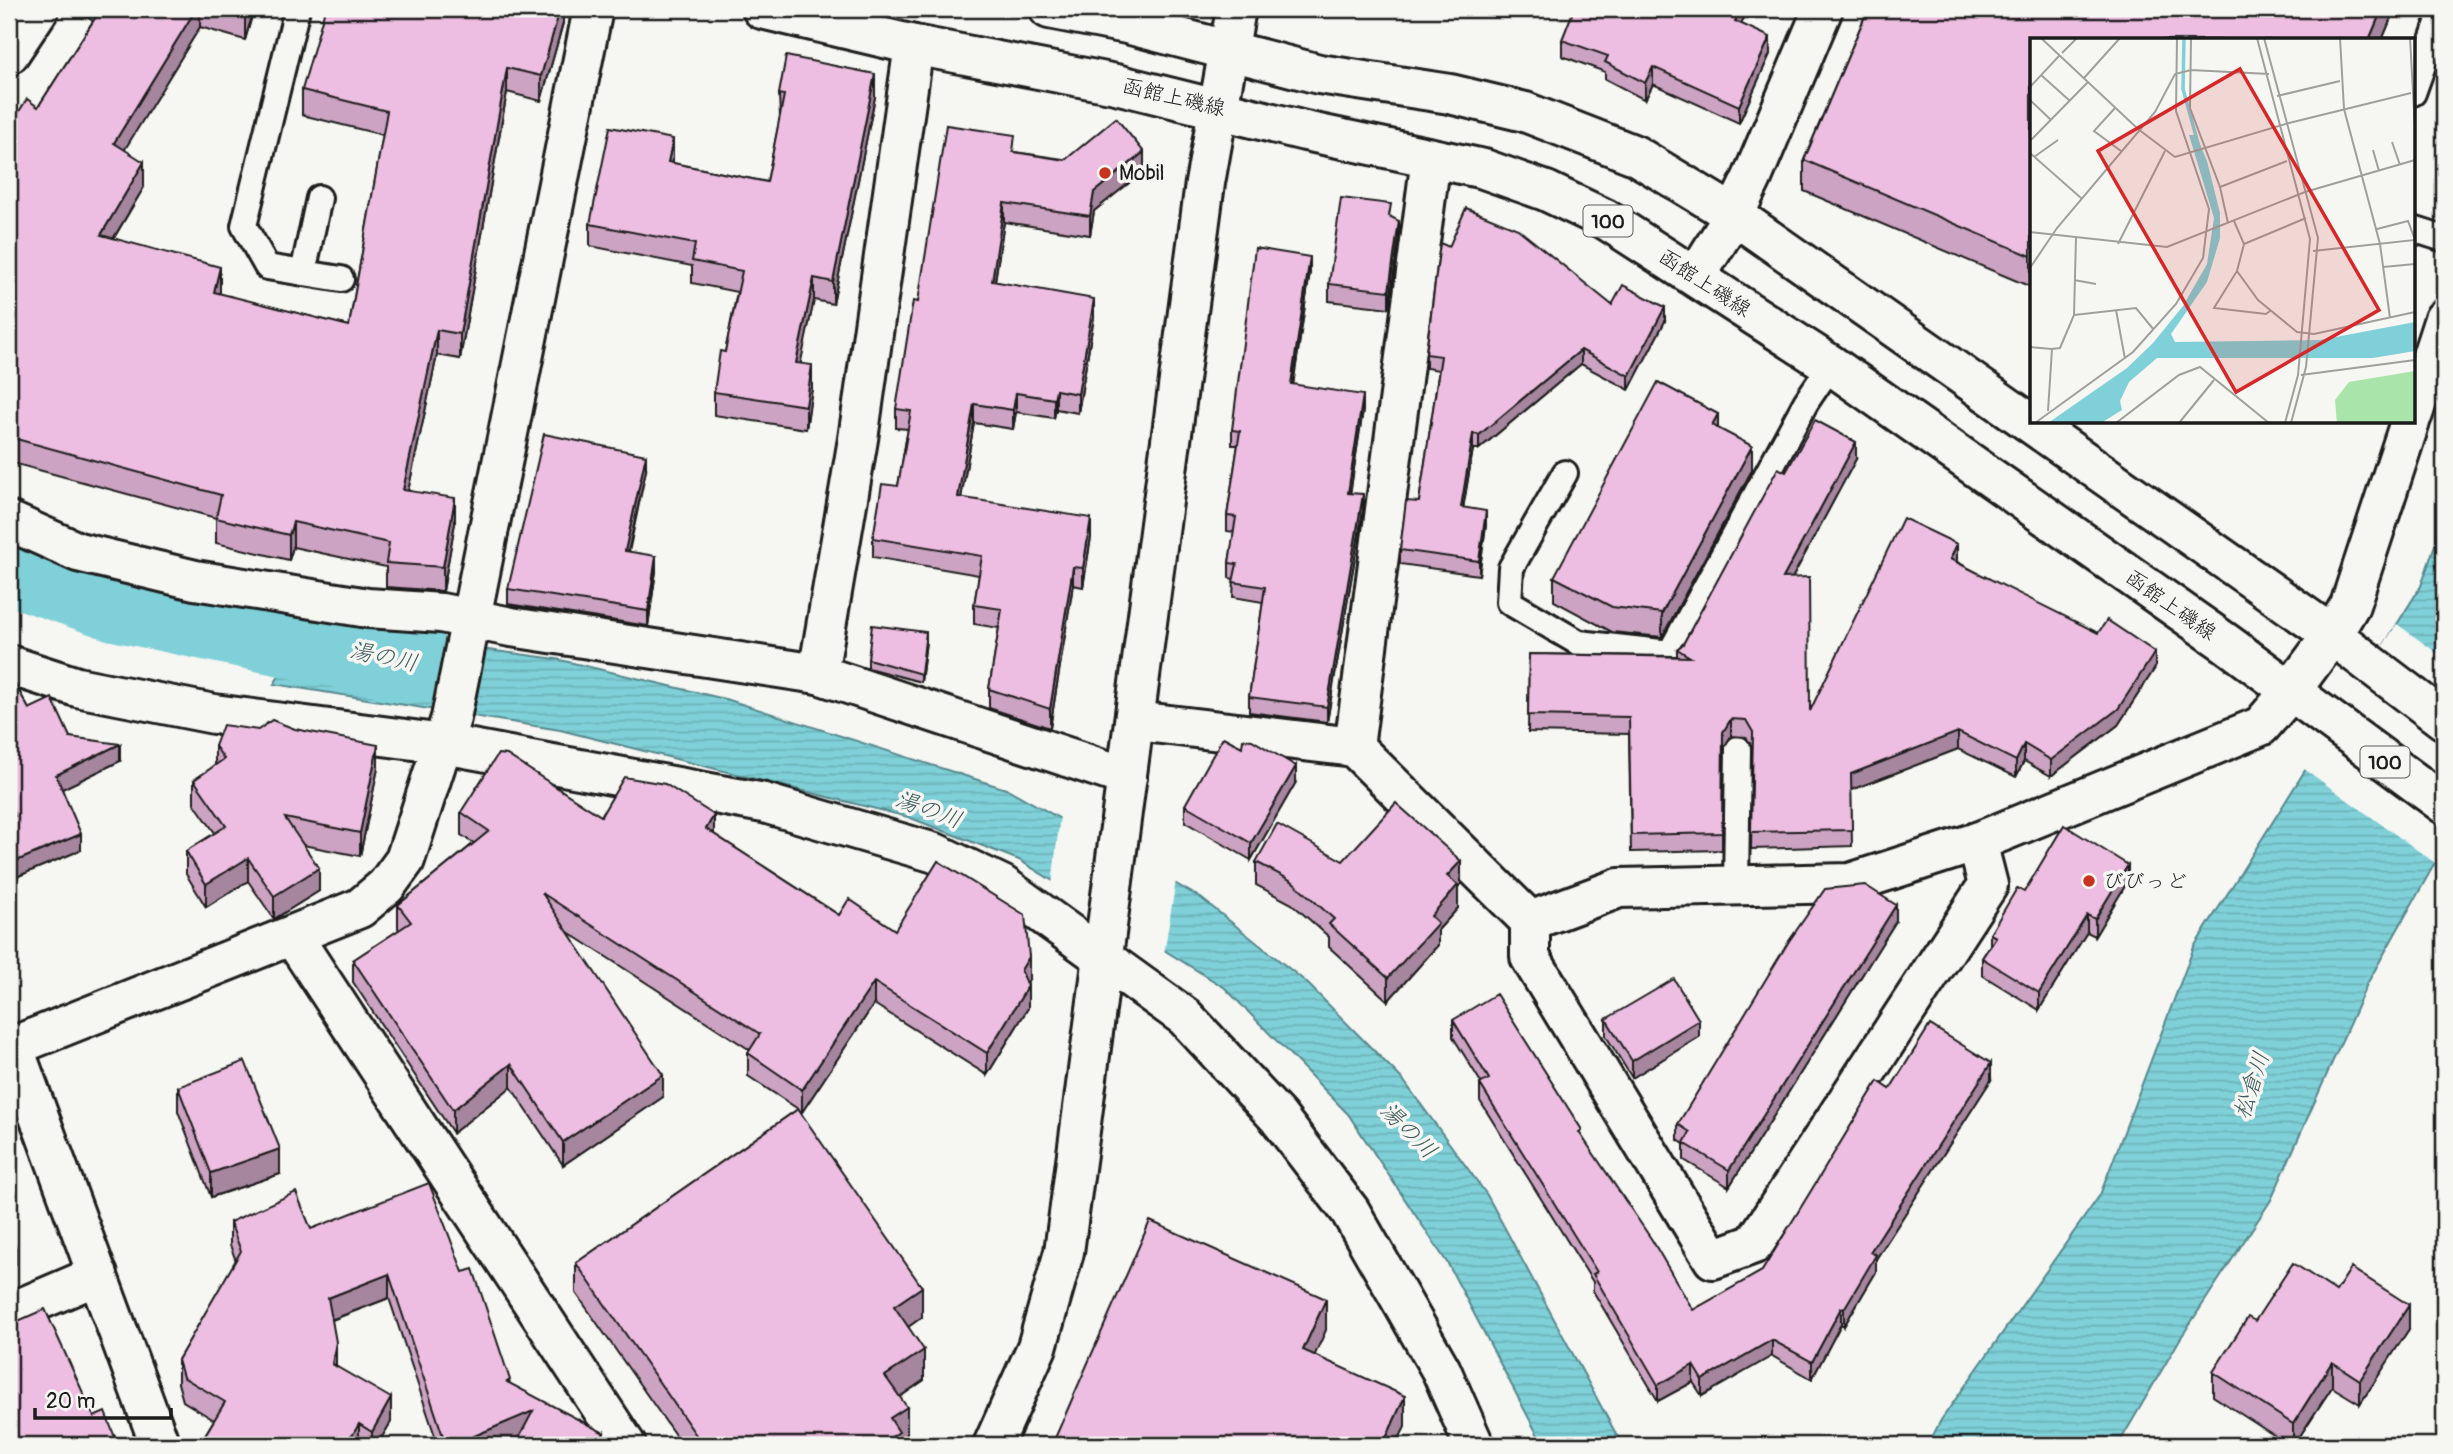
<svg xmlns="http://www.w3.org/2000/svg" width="2453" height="1454" viewBox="0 0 2453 1454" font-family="Pangolin,'Klee One',sans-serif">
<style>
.water{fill:url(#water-rules);stroke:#57888d;stroke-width:2}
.pier{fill:#f6f6f2}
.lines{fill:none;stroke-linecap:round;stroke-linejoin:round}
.river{stroke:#7fd0d8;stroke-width:82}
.lane-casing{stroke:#1c1c1c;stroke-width:30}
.street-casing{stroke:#1c1c1c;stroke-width:44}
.secondary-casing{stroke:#1c1c1c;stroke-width:44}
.primary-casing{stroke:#1c1c1c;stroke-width:44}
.lane{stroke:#f6f6f2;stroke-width:24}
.street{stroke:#f6f6f2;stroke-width:38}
.secondary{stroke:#f6f6f2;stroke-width:38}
.primary{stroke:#f6f6f2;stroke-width:38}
.wall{fill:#cca3c2;stroke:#1c1c1c;stroke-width:2}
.shaded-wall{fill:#a6859e;stroke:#1c1c1c;stroke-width:2}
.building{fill:#edbee1;stroke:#1c1c1c;stroke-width:2}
.poi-dot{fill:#c8321e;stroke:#f6f6f2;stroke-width:2.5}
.labels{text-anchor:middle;stroke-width:7;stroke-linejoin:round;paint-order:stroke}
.shield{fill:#f6f6f2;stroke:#5d5d5c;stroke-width:2}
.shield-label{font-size:19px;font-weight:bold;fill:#1c1c1c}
.street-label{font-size:21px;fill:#1c1c1c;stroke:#f6f6f2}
.poi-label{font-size:21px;fill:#1c1c1c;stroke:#f6f6f2;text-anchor:start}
.water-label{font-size:23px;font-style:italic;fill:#3f5b5e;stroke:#f6f6f2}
.inset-river{fill:none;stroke:#7fd0d8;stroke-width:3.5}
.inset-road{fill:none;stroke:#9f9f9c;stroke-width:2}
.view{fill:#d62828;fill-opacity:0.15;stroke:#d62828;stroke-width:3.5}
.inset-edge{fill:none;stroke:#1c1c1c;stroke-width:3.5}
</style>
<defs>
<pattern id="water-rules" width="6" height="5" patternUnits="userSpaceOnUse" patternTransform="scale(1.75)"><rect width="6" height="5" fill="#7fd0d8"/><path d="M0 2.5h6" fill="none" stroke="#6db2b9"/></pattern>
</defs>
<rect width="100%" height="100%" fill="#f6f6f2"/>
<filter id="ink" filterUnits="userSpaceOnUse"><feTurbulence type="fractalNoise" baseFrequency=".0143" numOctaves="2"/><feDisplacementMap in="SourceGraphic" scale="14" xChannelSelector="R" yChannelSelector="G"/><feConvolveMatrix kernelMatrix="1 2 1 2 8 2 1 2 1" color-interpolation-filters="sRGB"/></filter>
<g filter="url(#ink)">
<!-- water -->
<g class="water">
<polygon points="2444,518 2444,847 2367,984 2271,1200 2180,1339 2118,1445 1928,1445 1941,1420 2100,1195 2194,947 2421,586"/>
<polygon points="310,626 556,659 729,700 1009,790 1201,898 1306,982 1403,1080 1487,1195 1622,1445 1543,1445 1448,1264 1348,1114 1225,988 1019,860 908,817 560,730 274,684"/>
</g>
<!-- pier -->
<g class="pier">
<polygon points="2397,624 2444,658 2444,854 2438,865 2303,768"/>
<polygon points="1060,815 1176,880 1164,954 1052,885"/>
</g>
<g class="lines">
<!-- river -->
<polyline class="river" points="9,563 116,600 412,662"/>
<!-- lane casing -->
<g class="lane-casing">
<g id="lane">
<polyline points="297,9 244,226 267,267 341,279"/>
<polyline points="2413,93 2443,9"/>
<polyline points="2413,229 2444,239"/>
<polyline points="303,273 319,198"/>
<polyline points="1565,473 1511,568 1509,602 1579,643 1670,653 1806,402 1831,365"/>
<polyline points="1736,885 1738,749"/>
</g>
</g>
<!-- street casing -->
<g class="street-casing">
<g id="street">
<polyline points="9,54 39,9"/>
<polyline points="1696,276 1734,215 1752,178 1823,9"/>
<polyline points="9,521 78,552 195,580 368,608 441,613 511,627 818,674 1127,777"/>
<polyline points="9,665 77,687 214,714 444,744 764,803 935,853 1002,885 1185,1017 1278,1117 1350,1211 1441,1370 1474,1445"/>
<polyline points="818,674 858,439 914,45"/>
<polyline points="1136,721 1354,747 1530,921 1619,888 1850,883 1977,842 2261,726 2290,692"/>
<polyline points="1354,747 1431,158"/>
<polyline points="1530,921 1530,957 1713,1259 1754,1244 1988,885 1977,842"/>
<polyline points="293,937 626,1445"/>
<polyline points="9,1048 360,908 386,886 405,860 451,718 593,9"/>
<polyline points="9,1313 98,1275"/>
</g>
</g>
<!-- secondary casing -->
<g class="secondary-casing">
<g id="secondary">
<polyline points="2413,414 2444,319"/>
<polyline points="2290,692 2332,635 2350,605 2410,422"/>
<polyline points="13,1046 160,1445"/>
<polyline points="993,1445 1037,1347 1064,1252 1205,183 1236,9"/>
</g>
</g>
<!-- primary casing -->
<g class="primary-casing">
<g id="primary">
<polyline points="762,9 914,45 1116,84 1305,131 1484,169 1546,191 1605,219 1831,365 2226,643 2444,804"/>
<polyline points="1049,9 1127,24 1319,74 1450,94 1525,112 1635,155 1734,215 2332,635 2444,720"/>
</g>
</g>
<!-- lane -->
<use href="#lane" class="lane"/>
<!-- street -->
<use href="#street" class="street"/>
<!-- secondary -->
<use href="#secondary" class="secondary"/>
<!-- primary -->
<use href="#primary" class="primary"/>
</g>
<!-- wall -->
<g class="wall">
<polygon points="73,9 254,9 245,40 200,27 124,150 144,187 114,238 220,291 220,294 349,326 383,135 302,115 302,90 563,9 563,23 541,101 507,92 460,359 437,355 408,491 455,523 443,591 386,587 386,567 293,547 289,560 216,543 216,518 9,462 9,127 38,107 93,21"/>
<polygon points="1573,9 1748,9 1741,24 1770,54 1739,123 1653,84 1645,100 1605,79 1605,72 1562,56 1562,40 1574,10"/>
<polygon points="1868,9 2395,9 2382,40 2031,40 2031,287 1804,191 1804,160"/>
<polygon points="779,94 875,97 833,304 814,300 800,363 812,388 806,429 714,415 714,392 725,352 737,292 692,283 692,266 590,246 590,224 673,163 767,182 780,117"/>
<polygon points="1015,152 1144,171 1094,211 1090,235 1004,222 995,281 1094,317 1078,413 1056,409 1054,418 1016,412 1013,429 974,423 961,498 1091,537 1083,587 1073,585 1050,728 989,708 989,689 999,628 974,624 974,605 979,575 873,557 873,538 898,486 908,429 896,428 896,409"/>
<polygon points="1391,217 1399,237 1389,308 1329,301 1329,284"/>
<polygon points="1449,247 1612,305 1665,321 1629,390 1581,364 1479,449 1473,449 1463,508 1486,525 1479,575 1400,564 1400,550 1419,502 1439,370 1426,368 1426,354"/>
<polygon points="1310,272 1293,384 1363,410 1350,493 1363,510 1327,722 1249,712 1249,697 1263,602 1233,597 1234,579 1229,578 1229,563 1234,532 1227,531 1227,516 1238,445 1232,445 1232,430"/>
<polygon points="1718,428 1752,470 1662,637 1612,632 1554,601 1554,577"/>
<polygon points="1856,459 1792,578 1810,711 1957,561 1957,562 2155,668 2118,725 2051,776 2024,761 2016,777 1958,749 1851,790 1852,846 1751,849 1753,748 1746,737 1731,736 1723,749 1722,850 1631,852 1629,734 1528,732 1529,654 1677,656 1677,649 1683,644 1786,472"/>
<polygon points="646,470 629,552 656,571 648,626 508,604 508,589"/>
<polygon points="926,641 921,682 868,668 868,659"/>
<polygon points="9,673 29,709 70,737 120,761 62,789 81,850 9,880"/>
<polygon points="215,746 378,768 360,856 303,845 319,891 274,919 248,881 206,907 186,874 186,851 215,833 194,803 194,780 215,766"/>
<polygon points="1296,782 1251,860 1185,822 1185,805"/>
<polygon points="461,812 601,816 714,834 839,915 895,930 1029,980 1027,983 1028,1008 987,1075 874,1004 802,1112 799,1110 922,1317 908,1327 924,1380 900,1397 907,1438 899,1443 899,1445 682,1445 576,1293 576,1263 798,1109 748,1076 748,1053 750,1050 568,932 663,1097 563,1165 511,1087 453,1133 353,982 353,960 399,930 398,928 398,905 474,843 461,835"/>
<polygon points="1343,861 1461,884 1458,887 1458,908 1438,930 1438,945 1388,1001 1329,947 1329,937 1292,904 1256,885 1256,862"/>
<polygon points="2128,881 2095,936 2087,932 2039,1010 1982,975 1982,958 1990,945 1990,934 2024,892"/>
<polygon points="1896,921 1729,1187 1684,1160 1684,1144 1678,1140 1678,1124"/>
<polygon points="1606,1019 1699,1037 1632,1078 1606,1036"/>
<polygon points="1453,1020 1582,1137 1693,1310 1762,1271 1890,1089 1991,1080 1876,1259 1876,1272 1844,1326 1841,1324 1812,1379 1772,1356 1702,1396 1693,1382 1658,1401 1593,1291 1593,1282 1480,1101 1480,1084 1482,1084 1453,1037"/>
<polygon points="178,1087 280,1174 211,1197 178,1111"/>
<polygon points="230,1222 311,1229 463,1272 510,1384 604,1445 517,1441 508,1445 438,1445 389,1298 332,1320 336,1366 391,1422 377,1445 205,1445 205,1435 214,1420 183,1401 178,1383 178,1360 236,1261 230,1245"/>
<polygon points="2336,1291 2409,1329 2360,1404 2332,1387 2294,1445 2289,1445 2213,1396 2213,1372 2255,1321"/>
</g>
<!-- shaded-wall -->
<g class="shaded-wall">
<polygon points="196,9 200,9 200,27 114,167 114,143"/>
<polygon points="247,9 254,9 245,40 245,15"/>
<polygon points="560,9 563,9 563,23 541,101 541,76"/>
<polygon points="1740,9 1748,9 1735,37 1735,21"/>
<polygon points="2382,9 2395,9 2382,40 2369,40"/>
<polygon points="1770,37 1770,54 1739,123 1739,106"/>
<polygon points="1653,67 1653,84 1645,100 1645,83"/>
<polygon points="507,68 507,92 460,359 460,334"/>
<polygon points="875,74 875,97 833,304 833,282"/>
<polygon points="673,139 673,162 668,185 668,162"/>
<polygon points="1144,152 1144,171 1094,211 1090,235 1090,216 1094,192"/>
<polygon points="144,162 144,187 101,259 101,235"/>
<polygon points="1004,203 1004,222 992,300 992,281"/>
<polygon points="1399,221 1399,237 1389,308 1389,291"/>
<polygon points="1310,257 1310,272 1291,399 1291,384"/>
<polygon points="220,267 220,291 214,317 214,292"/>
<polygon points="814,278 814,300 796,385 796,363"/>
<polygon points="1094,299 1094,317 1078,413 1078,394"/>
<polygon points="1665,307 1665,321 1629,390 1629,376"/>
<polygon points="437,330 437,355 403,515 403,490"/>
<polygon points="1581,350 1581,364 1479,449 1479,435"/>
<polygon points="812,365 812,388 806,429 806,406"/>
<polygon points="1056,390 1056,409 1054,418 1054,399"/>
<polygon points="1016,393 1016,412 1013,429 1013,410"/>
<polygon points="1363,395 1363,410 1348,508 1348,493"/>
<polygon points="974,404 974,423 958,516 958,497"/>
<polygon points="1718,414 1718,439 1712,425"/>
<polygon points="1473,434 1473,449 1461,521 1461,507"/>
<polygon points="1856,442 1856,459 1783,595 1783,578"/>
<polygon points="1752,446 1752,470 1662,637 1662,613"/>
<polygon points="646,455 646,470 625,566 625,551"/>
<polygon points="1363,494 1363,510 1327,722 1327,707"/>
<polygon points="455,498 455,523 443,591 443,567"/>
<polygon points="1486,511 1486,525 1479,575 1479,561"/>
<polygon points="1091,518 1091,537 1083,587 1083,568"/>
<polygon points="293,522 293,547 289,560 289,535"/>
<polygon points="1957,544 1957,561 1950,575 1950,559"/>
<polygon points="656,556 656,571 648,626 648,611"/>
<polygon points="1073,567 1073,585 1050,728 1050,709"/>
<polygon points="926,632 926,641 921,682 921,674"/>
<polygon points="2155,652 2155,668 2118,725 2051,776 2051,760"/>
<polygon points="1731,719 1731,736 1723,749 1722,850 1723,732"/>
<polygon points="1958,732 1958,749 1851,790 1851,774"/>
<polygon points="120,744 120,761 56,792 56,775"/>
<polygon points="2024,744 2024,761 2016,777 2016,761"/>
<polygon points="378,745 378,768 360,856 360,833"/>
<polygon points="1296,766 1296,782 1251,860 1251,843"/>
<polygon points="714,815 714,838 706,829"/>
<polygon points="81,834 81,850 9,880 9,864"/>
<polygon points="248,858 248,881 206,907 206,884"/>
<polygon points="1461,861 1461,884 1458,887 1458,908 1438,930 1438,945 1388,1001 1388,978 1447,876"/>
<polygon points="2128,865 2128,881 2095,936 2095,919"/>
<polygon points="319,868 319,891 274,919 274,896"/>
<polygon points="1896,905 1896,921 1729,1187 1729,1170"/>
<polygon points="2087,915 2087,932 2039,1010 2039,993"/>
<polygon points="1029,957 1029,980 1021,993 1021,970"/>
<polygon points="874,982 874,1004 802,1112 802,1090"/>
<polygon points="1028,986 1028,1008 987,1075 987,1053"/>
<polygon points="1699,1020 1699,1037 1632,1078 1632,1061"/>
<polygon points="1991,1063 1991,1080 1876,1259 1876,1272 1844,1326 1844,1309 1870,1252"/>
<polygon points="511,1064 511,1087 453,1133 453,1110"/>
<polygon points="663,1075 663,1097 563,1165 563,1142"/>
<polygon points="15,1143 15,1160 9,1162 9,1145"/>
<polygon points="280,1149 280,1174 211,1197 211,1173"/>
<polygon points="16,1248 16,1264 9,1267 9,1250"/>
<polygon points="389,1274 389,1298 328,1321 328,1298"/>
<polygon points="922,1287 922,1317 894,1337 894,1306"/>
<polygon points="1326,1299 1326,1330 1303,1381 1303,1350"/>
<polygon points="2409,1305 2409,1329 2360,1404 2360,1380"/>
<polygon points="1841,1308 1841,1324 1812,1379 1812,1362"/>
<polygon points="1772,1340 1772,1356 1702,1396 1702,1380"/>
<polygon points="336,1342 336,1365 332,1364"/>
<polygon points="924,1350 924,1380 885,1407 885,1376"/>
<polygon points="2332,1362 2332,1387 2294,1445 2293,1445 2293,1424"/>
<polygon points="1693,1365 1693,1382 1658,1401 1658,1385"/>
<polygon points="1405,1396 1405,1427 1396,1445 1383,1445"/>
<polygon points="391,1398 391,1422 377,1445 372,1445 372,1432"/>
<polygon points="907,1407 907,1438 899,1443 899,1445 880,1445 890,1418"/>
<polygon points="533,1411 533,1434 508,1445 453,1445"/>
<polygon points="359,1424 359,1445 330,1445"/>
<polygon points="604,1433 604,1445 597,1445"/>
</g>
<!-- building -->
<g class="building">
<polygon points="101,9 196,9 114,143 144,162 101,235 220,267 214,292 349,326 387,111 302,90 325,9 560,9 541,76 507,68 460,334 437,330 403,490 455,498 443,567 386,563 389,543 293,522 289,535 216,518 221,495 9,437 9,127 27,99 38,107"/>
<polygon points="222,9 247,9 245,15"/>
<polygon points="1574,9 1740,9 1735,21 1770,37 1739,106 1653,67 1645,83 1605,62 1608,56 1562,40"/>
<polygon points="1868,9 2382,9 2369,40 2031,40 2031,256 1804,160"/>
<polygon points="786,56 875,74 833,282 814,278 796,363 812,365 806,406 714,392 720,351 725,352 742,271 692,261 695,244 590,224 610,127 673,139 668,162 767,182 784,95 779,94"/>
<polygon points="1116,118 1144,152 1094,192 1090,216 1004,203 992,281 1094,299 1078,394 1056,390 1054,399 1016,393 1013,410 974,404 958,497 1091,518 1083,568 1073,567 1050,709 989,689 1002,609 974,605 982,556 873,538 882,484 898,486 911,411 896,409 913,301 918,302 946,125 1015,135 1013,152 1065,160"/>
<polygon points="1341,198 1391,204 1389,216 1399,221 1389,291 1329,284"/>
<polygon points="1466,208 1518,229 1612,305 1623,285 1665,307 1629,376 1581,350 1479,435 1473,434 1461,507 1486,511 1479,561 1400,550 1406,501 1419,502 1441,356 1426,354 1440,243 1449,247"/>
<polygon points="1255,248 1310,257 1291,384 1363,395 1348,493 1363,494 1327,707 1249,697 1265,587 1233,582 1237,564 1229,563 1236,517 1227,516 1240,431 1232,430"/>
<polygon points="1658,382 1718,414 1712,425 1752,446 1662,613 1612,607 1554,577"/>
<polygon points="1815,420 1856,442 1783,578 1809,577 1810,711 1903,518 1957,544 1950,559 2098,633 2107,620 2155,652 2118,709 2051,760 2024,744 2016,761 1958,732 1851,774 1852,830 1751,832 1753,732 1746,720 1731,719 1723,732 1722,833 1631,835 1629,717 1528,715 1529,654 1690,657 1677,649 1683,644 1778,468 1786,472"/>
<polygon points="544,434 646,455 625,551 656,556 648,611 508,589"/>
<polygon points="872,625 926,632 921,674 868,659"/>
<polygon points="9,673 29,709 52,698 70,737 120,744 56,775 81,834 9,864 9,819 15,816 9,803"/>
<polygon points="272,720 295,729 378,745 360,833 285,818 319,868 274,896 248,858 206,884 186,851 226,826 194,780 224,759 215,746 223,725 258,730"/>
<polygon points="1223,737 1242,747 1243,739 1252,740 1296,766 1251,843 1185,805"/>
<polygon points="498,754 507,755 601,816 624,777 665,784 714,815 706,829 839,915 849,899 895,930 938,861 1025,915 1029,957 1021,970 1028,986 987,1053 874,982 802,1090 748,1053 760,1034 542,893 663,1075 563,1142 511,1064 453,1110 353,960 411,922 398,905 489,831 461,812"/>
<polygon points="1396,803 1461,861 1447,876 1458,885 1431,916 1438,923 1388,978 1329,924 1334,919 1292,881 1256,862 1277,824 1343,861"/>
<polygon points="2064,825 2128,865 2095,919 2087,915 2039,993 1982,958 1996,937 1990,934 2017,888 2024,892"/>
<polygon points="1865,885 1896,905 1729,1170 1684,1143 1690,1132 1678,1124 1789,941 1825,889"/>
<polygon points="1674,979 1699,1020 1632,1061 1606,1019"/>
<polygon points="1496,994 1582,1130 1579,1132 1652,1240 1693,1310 1762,1271 1878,1081 1890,1089 1930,1025 1991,1063 1870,1252 1876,1255 1844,1309 1841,1308 1812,1362 1772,1340 1702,1380 1693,1365 1658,1385 1593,1274 1597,1272 1480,1084 1489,1079 1453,1020"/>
<polygon points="245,1061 280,1149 211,1173 178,1087"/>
<polygon points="798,1109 922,1287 894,1306 924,1350 885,1376 907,1407 890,1418 899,1432 880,1445 777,1445 774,1441 768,1445 703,1445 576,1263"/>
<polygon points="9,1127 15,1143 9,1145"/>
<polygon points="429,1183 463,1272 473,1269 510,1380 507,1382 604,1433 597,1445 515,1445 533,1411 453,1445 446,1445 389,1274 328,1298 336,1342 332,1364 391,1398 372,1432 359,1424 352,1436 330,1445 223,1445 205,1435 225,1402 183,1377 178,1360 241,1251 230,1222 296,1192 311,1229"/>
<polygon points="1150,1221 1326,1299 1303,1350 1405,1396 1383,1445 1052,1445"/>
<polygon points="9,1226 16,1248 9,1250"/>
<polygon points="2293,1263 2336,1291 2351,1268 2409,1305 2360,1380 2332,1362 2293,1424 2213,1372 2248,1317 2255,1321"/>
<polygon points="45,1309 94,1417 105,1412 118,1445 9,1445 9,1325"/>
</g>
</g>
<!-- markers -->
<g class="poi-dot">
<circle cx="1105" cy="173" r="7"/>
<circle cx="2089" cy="881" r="7"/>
</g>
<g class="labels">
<!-- shield labels -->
<g class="shield">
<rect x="1583.5" y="205.5" width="49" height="31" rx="5"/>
<rect x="2360.5" y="746.5" width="49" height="31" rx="5"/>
</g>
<g class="shield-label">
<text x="1608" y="228">100</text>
<text x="2385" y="769">100</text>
</g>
<!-- street labels -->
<g class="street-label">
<text transform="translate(1174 97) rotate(13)" y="7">函館上磯線</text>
<text transform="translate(1705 283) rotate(33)" y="7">函館上磯線</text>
<text transform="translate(2171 605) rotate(35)" y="7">函館上磯線</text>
</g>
<!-- poi labels -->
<g class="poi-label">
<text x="1119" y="180">Mobil</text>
<text x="2103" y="888">びびっど</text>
</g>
<!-- water labels -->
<g class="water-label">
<text transform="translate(384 656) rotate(12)" y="8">湯の川</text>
<text transform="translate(929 809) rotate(20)" y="8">湯の川</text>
<text transform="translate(2251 1085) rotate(-72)" y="8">松倉川</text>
<text transform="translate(1409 1130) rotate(45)" y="8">湯の川</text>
</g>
</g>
<!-- overview -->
<g transform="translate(2030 38)">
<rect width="385" height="385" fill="#f6f6f2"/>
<path d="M385 333V385H307L305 362 319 344Z" fill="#a9e4aa"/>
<path d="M159 97H166L177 123 190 175V200L177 244 141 296 145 304 290 302 385 284V313L343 320H127L99 344 90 363 92 372 71 385H18L97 330 123 305 153 268 177 226 184 180Z" fill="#7fd0d8"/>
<path class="inset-river" d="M154 0 153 51 169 109"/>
<path class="inset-road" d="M11 0 108 91 145 119 259 85 381 55M161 0 160 70 190 149 198 185M227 0 280 201 268 337 255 385M234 0 288 200 276 329 261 385M310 0 314 71 350 206 360 280M380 0 385 91M32 15 47 0M11 37 40 63M54 40 90 0M0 49 29 18M247 58 310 43M0 62 21 82M85 70 64 93 91 113M0 103 58 44M362 104 370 127M343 112 349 133M0 115 51 160M4 119 28 102M190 149 257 123M204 183 214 206 207 233 228 262 267 294 284 296 385 274M0 194 137 209 275 154 385 122M88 206 135 113M214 206 276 180M283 213 385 202 378 183 347 191M353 229 385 226M0 230 27 190 125 74 145 36 161 32 239 36M207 233 184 270 236 276 240 273M44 242 66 246M86 272 95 321M44 277 106 270 124 292M0 309 22 311M271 337 385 322M18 373 22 311 30 310 44 277 46 200M5 385 103 314 146 266 173 220 179 171 146 73 147 0M86 385 149 337 170 329 239 385M149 385 184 342"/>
<path class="view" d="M210 31 349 272 206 354 68 113Z"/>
<rect width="385" height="385" class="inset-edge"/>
</g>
<!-- margin -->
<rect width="2453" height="1454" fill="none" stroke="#f6f6f2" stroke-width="35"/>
<rect x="18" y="18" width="2418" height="1419" fill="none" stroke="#1c1c1c" stroke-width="2.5" filter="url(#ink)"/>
<!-- scale -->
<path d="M35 1408v10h136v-10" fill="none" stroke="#1c1c1c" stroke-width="3.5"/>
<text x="46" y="1408" font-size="21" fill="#1c1c1c" stroke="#f6f6f2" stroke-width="5" paint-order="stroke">20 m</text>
</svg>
